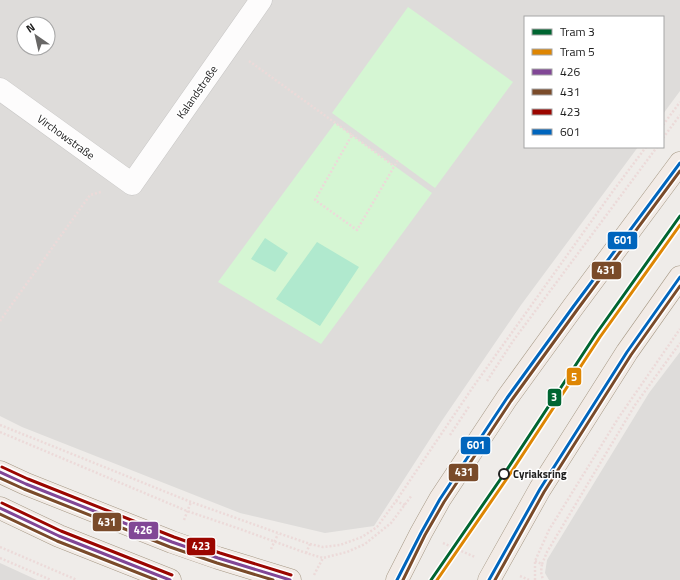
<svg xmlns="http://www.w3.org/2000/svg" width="680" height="580" font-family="'Titillium Web',sans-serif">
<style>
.residential{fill:#dedcda;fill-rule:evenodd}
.park{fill:#d5f6d3}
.pitch{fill:#b0e9ce}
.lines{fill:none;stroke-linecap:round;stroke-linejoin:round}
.minor-casing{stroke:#c7c6c5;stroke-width:23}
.major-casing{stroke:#a59885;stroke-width:23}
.path{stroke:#ecdad9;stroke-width:2.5;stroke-dasharray:2 2;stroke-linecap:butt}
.minor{stroke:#fdfcfc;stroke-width:22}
.major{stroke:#f2ebe6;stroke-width:22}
.bus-1-casing{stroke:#fff;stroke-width:6}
.bus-2-casing{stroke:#fff;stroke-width:6}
.bus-3-casing{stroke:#fff;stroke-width:6}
.bus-4-casing{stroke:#fff;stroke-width:6}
.bus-1{stroke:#814796;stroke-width:3}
.bus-2{stroke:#7a4b2a;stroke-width:3}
.bus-3{stroke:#9b0600;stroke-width:3}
.bus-4{stroke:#0065bd;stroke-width:3}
.tram-1-casing{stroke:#fff;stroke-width:6}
.tram-2-casing{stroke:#fff;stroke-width:6}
.tram-1{stroke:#006531;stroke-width:3}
.tram-2{stroke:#de8603;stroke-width:3}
.stop-dot{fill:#fff;stroke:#202020;stroke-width:2}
.labels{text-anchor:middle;stroke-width:3;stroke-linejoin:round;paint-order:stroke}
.street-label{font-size:11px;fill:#202020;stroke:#fff}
.stop-label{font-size:11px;font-weight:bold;fill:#202020;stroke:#fff;text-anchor:start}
.line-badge{stroke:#fff;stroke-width:1.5}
.badge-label{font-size:11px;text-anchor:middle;font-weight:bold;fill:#fff}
</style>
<rect width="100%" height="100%" fill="#efece9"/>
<g class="residential">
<path d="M0,0H680V91L663,114V17H525V147H638L521,305L441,422L374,526L325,533L240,513L22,427L0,416ZM24,24H48V48H24Z"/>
<polygon points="680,352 680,580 549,580 545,573 547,560 649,393"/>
<polygon points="0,563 37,580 0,580"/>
</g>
<g class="park">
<polygon points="408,7 513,82 435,188 332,113"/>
<polygon points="335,123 432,193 321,344 218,282"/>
</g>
<g class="pitch">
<polygon points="265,238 288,253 275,272 251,259"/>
<polygon points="317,242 359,267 320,326 276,299"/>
</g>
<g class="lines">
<g class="minor-casing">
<polyline id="minor" points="0,89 132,184 261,0"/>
</g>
<g class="major-casing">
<g id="major">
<polyline points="0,472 26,484 172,542 218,558 290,580"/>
<polyline points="0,508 59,536 170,580"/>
<polyline points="397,580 421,533 440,499 507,398 573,307 680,163"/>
<polyline points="489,580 540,489 627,352 680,277"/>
</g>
</g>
<g class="path">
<polyline points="249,61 352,135 315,200 357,230 398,160"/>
<polyline points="663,125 680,102"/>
<polyline points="352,135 394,166"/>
<polyline points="663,138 680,115"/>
<polyline points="0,321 90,195 101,192"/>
<polyline points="487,381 513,341 657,147"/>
<polyline points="0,425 191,502 278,533 310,544 323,547 340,545 362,537 377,527 396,501 405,505"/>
<polyline points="0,432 187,511 240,529 306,553 323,558 347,552 365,544 391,523 412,495"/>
<polyline points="450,435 470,405"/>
<polyline points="396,501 473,387 613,191 646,147"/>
<polyline points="184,520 191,502"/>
<polyline points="443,543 475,557"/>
<polyline points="0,547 77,580"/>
<polyline points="271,549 278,534"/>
<polyline points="306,553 310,544"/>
<polyline points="0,558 51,580"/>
<polyline points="535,561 542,564 541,572 543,580"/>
<polyline points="542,564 547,552 635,405 680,343"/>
<polyline points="314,575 323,558"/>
<polyline points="520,576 529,580"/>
<polyline points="535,580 535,561 549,530 619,417 680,329"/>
</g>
<use href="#minor" class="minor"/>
<use href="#major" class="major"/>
<g class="bus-1-casing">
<g id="bus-1">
<polyline points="0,472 26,484 172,542 218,558 290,580"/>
<polyline points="0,508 59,536 170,580"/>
</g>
</g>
<g class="bus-2-casing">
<g id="bus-2">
<polyline points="0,478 24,489 170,547 217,563 273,580"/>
<polyline points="0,514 57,541 156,580"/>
<polyline points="403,580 425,535 444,502 511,401 577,310 680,171"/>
<polyline points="495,580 544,492 631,355 680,286"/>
</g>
</g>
<g class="bus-3-casing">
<g id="bus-3">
<polyline points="2,467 28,479 174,537 220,553 291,575"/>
<polyline points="2,503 61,531 172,575"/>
</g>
</g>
<g class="bus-4-casing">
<g id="bus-4">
<polyline points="397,580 421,533 440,499 507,398 573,307 680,163"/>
<polyline points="489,580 540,489 627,352 680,277"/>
</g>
</g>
<use href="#bus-1" class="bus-1"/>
<use href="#bus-2" class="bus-2"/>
<use href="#bus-3" class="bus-3"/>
<use href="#bus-4" class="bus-4"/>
<g class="tram-1-casing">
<polyline id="tram-1" points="431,580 504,474 596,334 680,216"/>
</g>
<g class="tram-2-casing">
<polyline id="tram-2" points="437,580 508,477 600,337 680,225"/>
</g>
<use href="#tram-1" class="tram-1"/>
<use href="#tram-2" class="tram-2"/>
</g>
<circle class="stop-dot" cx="504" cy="474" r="5"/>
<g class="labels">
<g class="street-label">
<text transform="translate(197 92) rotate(-55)" y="4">Kalandstraße</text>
<text transform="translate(66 137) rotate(36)" y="4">Virchowstraße</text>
</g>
<g class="stop-label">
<text x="513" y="478">Cyriaksring</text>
</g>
</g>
<g class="line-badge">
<rect x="607" y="231" width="31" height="19" rx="4" fill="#0065bd"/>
<rect x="591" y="261" width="31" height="19" rx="4" fill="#7a4b2a"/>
<rect x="566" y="367" width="16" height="19" rx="4" fill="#de8603"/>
<rect x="547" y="388" width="15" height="19" rx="4" fill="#006531"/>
<rect x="460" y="436" width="31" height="19" rx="4" fill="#0065bd"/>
<rect x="448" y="463" width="31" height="19" rx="4" fill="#7a4b2a"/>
<rect x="92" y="512" width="30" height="20" rx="4" fill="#7a4b2a"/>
<rect x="128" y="521" width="31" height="19" rx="4" fill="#814796"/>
<rect x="186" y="537" width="30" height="19" rx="4" fill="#9b0600"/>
</g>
<g class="badge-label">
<text x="623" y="244">601</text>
<text x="606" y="274">431</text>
<text x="574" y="381">5</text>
<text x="554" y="401">3</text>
<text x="476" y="449">601</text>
<text x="464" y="476">431</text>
<text x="107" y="526">431</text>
<text x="143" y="534">426</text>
<text x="201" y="550">423</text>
</g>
<rect x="524" y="16" width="140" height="132" fill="#ffffff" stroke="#a6a6a6"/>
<rect x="532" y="29" width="20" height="6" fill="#006531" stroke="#a6a6a6"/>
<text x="560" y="36" font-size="12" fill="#202020">Tram 3</text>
<rect x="532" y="49" width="20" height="6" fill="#de8603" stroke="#a6a6a6"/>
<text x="560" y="56" font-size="12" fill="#202020">Tram 5</text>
<rect x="532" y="69" width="20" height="6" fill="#814796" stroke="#a6a6a6"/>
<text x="560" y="76" font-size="12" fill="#202020">426</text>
<rect x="532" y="89" width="20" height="6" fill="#7a4b2a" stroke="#a6a6a6"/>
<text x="560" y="96" font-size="12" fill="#202020">431</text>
<rect x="532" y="109" width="20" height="6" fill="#9b0600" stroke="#a6a6a6"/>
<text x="560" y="116" font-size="12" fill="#202020">423</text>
<rect x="532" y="129" width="20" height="6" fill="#0065bd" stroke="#a6a6a6"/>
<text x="560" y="136" font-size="12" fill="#202020">601</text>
<g transform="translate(36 36) rotate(326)"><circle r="19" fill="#ffffff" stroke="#a6a6a6"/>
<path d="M0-3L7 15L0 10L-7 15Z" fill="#686766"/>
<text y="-6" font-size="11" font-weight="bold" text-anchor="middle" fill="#202020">N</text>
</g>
</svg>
